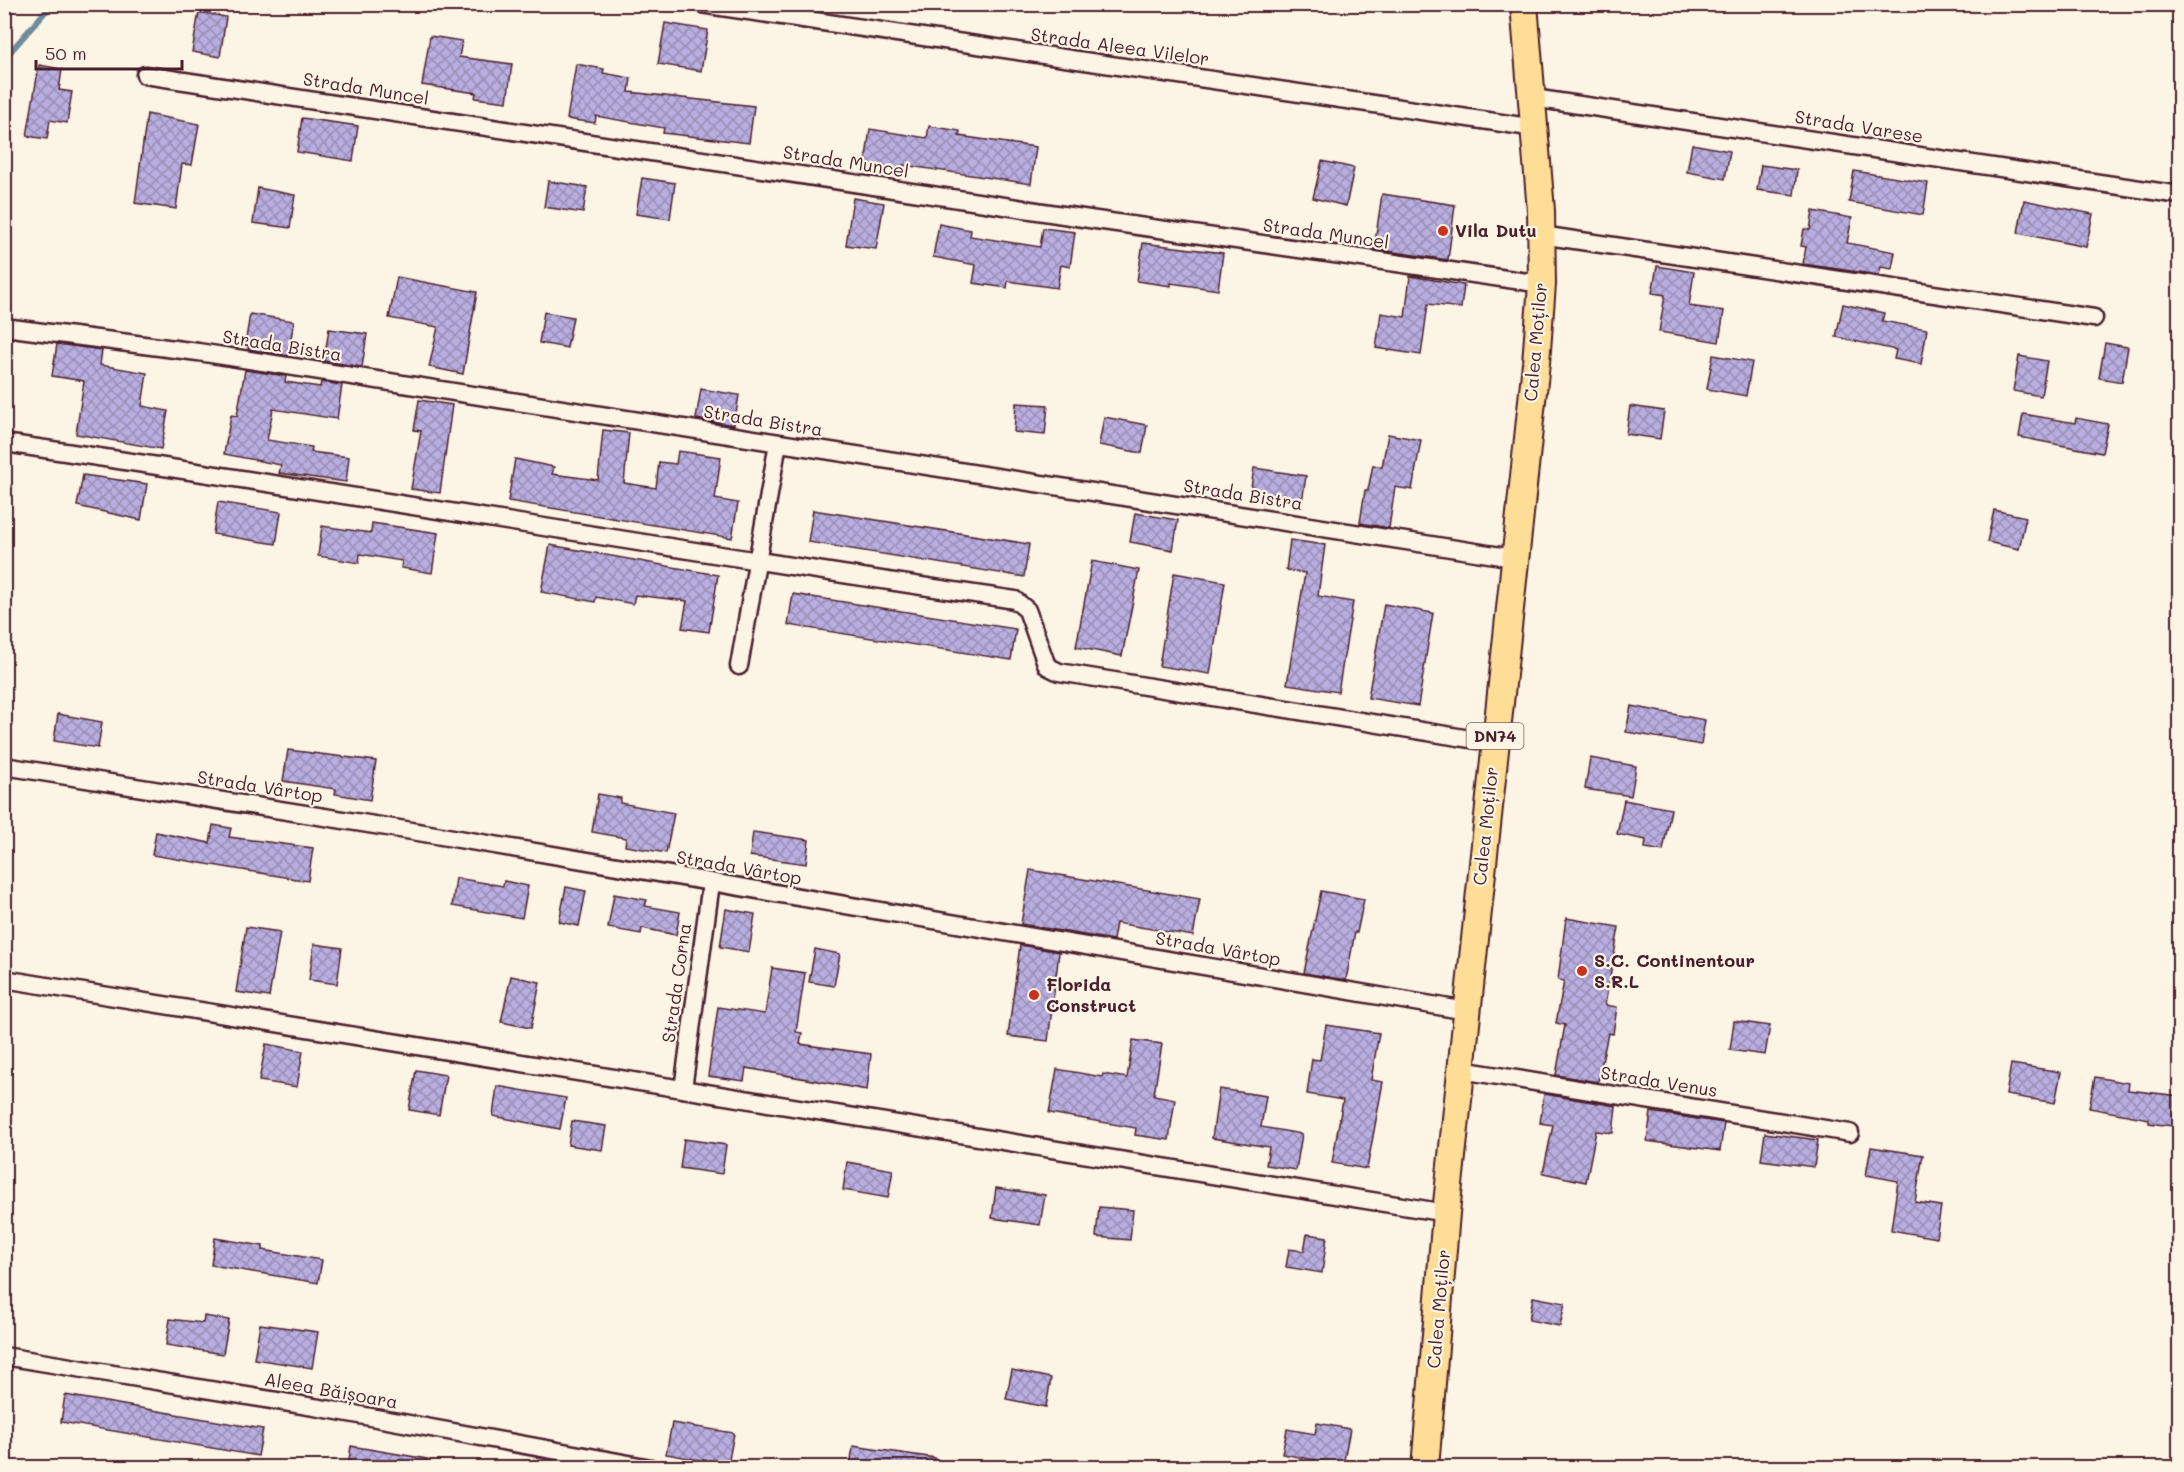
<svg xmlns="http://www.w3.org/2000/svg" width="2184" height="1472" font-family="Mali,sans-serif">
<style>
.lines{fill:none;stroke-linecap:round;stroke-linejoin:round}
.stream{stroke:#6f8c9c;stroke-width:6}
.building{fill:url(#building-cross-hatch);stroke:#4a1f2b;stroke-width:1.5}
.minor-casing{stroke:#4a1f2b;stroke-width:21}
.primary-casing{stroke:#4a1f2b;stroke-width:30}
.minor{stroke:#fcf5e5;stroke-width:16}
.primary{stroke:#fede96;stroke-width:26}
.poi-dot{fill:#c8321e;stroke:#fcf5e5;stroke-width:2}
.labels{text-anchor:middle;stroke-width:4.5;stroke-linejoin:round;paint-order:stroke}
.shield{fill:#fcf5e5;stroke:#7f5f63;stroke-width:1.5}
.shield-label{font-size:16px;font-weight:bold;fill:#4a1f2b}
.street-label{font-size:18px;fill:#4a1f2b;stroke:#fcf5e5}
.poi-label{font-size:18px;font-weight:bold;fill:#4a1f2b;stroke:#fcf5e5;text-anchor:start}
</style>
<defs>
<pattern id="building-cross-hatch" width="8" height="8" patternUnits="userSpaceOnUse" patternTransform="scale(1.5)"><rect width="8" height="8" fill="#b8aedf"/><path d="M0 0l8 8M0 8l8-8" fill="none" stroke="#988db5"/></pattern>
</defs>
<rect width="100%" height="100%" fill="#fcf5e5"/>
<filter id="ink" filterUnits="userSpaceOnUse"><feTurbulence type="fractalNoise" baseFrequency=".0167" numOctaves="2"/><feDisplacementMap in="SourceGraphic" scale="12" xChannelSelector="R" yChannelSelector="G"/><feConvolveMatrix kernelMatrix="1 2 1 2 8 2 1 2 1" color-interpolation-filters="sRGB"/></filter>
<g filter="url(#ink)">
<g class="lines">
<polyline class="stream" points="4,59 52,4"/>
</g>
<g class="building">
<polygon points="199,12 226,17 220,57 192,52"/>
<polygon points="665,23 708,30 701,71 658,64"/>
<polygon points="430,36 462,41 459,57 512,64 507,102 475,98 476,93 422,85"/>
<polygon points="576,64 604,69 603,73 631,78 629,92 754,106 749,143 663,133 664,128 596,116 595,123 567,119"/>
<polygon points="39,65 62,69 59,90 72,92 67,123 50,120 47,139 27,136"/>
<polygon points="147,114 199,124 192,165 182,164 176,209 135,203"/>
<polygon points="302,118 358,126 353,161 297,152"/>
<polygon points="929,126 960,131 959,136 1036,147 1031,184 903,165 903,170 865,164 870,129 927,138"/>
<polygon points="1692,144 1730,151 1725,179 1687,172"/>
<polygon points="1322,161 1354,168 1346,206 1313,198"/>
<polygon points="1761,165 1797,170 1794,195 1757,190"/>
<polygon points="1854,171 1928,183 1923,215 1849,202"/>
<polygon points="642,178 675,183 670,219 636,214"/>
<polygon points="548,181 587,187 583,213 544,207"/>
<polygon points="258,188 295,195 290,228 253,223"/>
<polygon points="1382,194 1455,205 1448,260 1374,249"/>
<polygon points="853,198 884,203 876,249 846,245"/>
<polygon points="2024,200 2093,214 2086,247 2018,233"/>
<polygon points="1813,211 1852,218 1847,243 1895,252 1892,269 1881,267 1879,275 1803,264 1806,247 1801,246 1804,229 1810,230"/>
<polygon points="939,224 971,230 970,236 1040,247 1043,228 1075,232 1070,267 1061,265 1057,288 1008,281 1007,288 973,283 976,265 933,257"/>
<polygon points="1143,243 1223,253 1218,290 1171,283 1171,286 1137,281"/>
<polygon points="1657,266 1694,272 1689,306 1724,311 1719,342 1659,332 1665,295 1652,293"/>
<polygon points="1410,276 1464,285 1461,308 1428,304 1421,355 1376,348 1381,313 1405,317"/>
<polygon points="397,277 477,292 463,374 429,367 438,327 389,318"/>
<polygon points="1843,304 1884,313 1882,321 1927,329 1921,364 1894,359 1896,350 1836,337"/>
<polygon points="544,312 573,317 567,348 539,343"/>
<polygon points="250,314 294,321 288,356 248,349 249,346 245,345"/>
<polygon points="329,329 367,334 362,367 324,361"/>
<polygon points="2105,343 2128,347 2122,382 2099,378"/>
<polygon points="57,344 102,350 100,365 147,373 142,406 168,411 161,449 76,434 84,381 52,376"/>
<polygon points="1713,355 1752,362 1746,396 1707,389"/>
<polygon points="2019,356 2047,361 2041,396 2013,391"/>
<polygon points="245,370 286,376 285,382 320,387 321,382 342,385 337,419 273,409 267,440 312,447 311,452 349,457 346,482 279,473 281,465 224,454 231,415 237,416"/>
<polygon points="701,389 739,395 734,425 696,419"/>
<polygon points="419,400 452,405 440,493 411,489 421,431 414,430"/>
<polygon points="1016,403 1048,405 1045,435 1014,432"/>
<polygon points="1630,406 1664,411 1660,439 1626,434"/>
<polygon points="2023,414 2075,423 2076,418 2108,424 2102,453 2019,437"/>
<polygon points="1104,417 1147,425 1142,453 1099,445"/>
<polygon points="603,430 629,433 624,483 656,488 659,462 676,464 678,451 721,457 715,499 738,503 732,538 508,501 515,459 554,467 552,474 598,480"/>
<polygon points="1388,434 1421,440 1412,490 1395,487 1389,528 1360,523 1365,490 1368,490 1373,465 1382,467"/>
<polygon points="1254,468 1306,476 1302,502 1250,494"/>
<polygon points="83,475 147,484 141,520 77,506"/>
<polygon points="218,502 281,512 276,544 213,534"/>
<polygon points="813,510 1029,544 1024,577 808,542"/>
<polygon points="1994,510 2026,517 2019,549 1987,542"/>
<polygon points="1135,513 1178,520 1173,550 1130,542"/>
<polygon points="372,523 438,533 432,573 401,568 402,561 360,554 359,563 318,556 322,526 371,533"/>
<polygon points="1290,540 1325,545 1318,596 1353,602 1338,692 1287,684 1305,573 1286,570"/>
<polygon points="550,545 718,575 709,632 682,628 687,601 635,595 633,604 596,597 595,602 541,592"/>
<polygon points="1092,561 1139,570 1122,656 1076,647"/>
<polygon points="1174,573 1225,582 1210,674 1159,666"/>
<polygon points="793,594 1016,629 1011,660 788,625"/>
<polygon points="1384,604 1433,613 1418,706 1368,698"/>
<polygon points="1631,706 1705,720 1701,745 1626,732"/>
<polygon points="58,714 102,722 98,748 54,741"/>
<polygon points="288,750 376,761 370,800 335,794 336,789 283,781"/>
<polygon points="1590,758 1636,766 1631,796 1585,789"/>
<polygon points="598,794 621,798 620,803 674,813 666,853 625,846 626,838 592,832"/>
<polygon points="1624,800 1671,809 1663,851 1645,848 1646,840 1617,834"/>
<polygon points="213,825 231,828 229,837 313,848 308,881 152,855 156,832 210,843"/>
<polygon points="753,832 809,840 806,864 750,856"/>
<polygon points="1030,870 1200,899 1193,936 1116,923 1113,940 1021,924"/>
<polygon points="456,878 503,886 504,881 528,886 522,918 452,906"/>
<polygon points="566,887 586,891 579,926 559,922"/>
<polygon points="1321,891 1364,899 1357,933 1355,932 1346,980 1304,973"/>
<polygon points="614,894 647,900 645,906 680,912 676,935 642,928 641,934 608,928"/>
<polygon points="726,909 755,914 749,952 720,947"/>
<polygon points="1566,918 1619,927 1605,1005 1617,1007 1613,1034 1608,1033 1598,1082 1556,1075 1565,1025 1556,1023 1564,981 1558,980"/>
<polygon points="246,927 280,932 269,997 236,992"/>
<polygon points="314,944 342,948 337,984 309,980"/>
<polygon points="1020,945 1059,952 1048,1041 1008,1036"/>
<polygon points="815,949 840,954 834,986 809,982"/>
<polygon points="772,968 805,973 796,1032 802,1033 800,1044 871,1054 867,1090 746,1068 744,1081 708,1076 718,1007 765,1014"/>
<polygon points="511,976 540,982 531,1028 501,1022"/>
<polygon points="1734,1021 1770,1026 1765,1055 1730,1050"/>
<polygon points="1326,1025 1379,1033 1371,1080 1383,1082 1367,1169 1332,1163 1343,1100 1307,1094 1312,1059 1320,1060"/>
<polygon points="1133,1040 1162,1044 1154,1095 1175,1099 1169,1140 1135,1135 1136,1128 1049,1113 1057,1069 1102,1077 1103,1074 1127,1078"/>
<polygon points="266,1044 303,1051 297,1087 259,1081"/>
<polygon points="2011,1064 2061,1072 2055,1103 2006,1095"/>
<polygon points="416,1070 446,1075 439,1115 409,1110"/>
<polygon points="2095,1077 2129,1083 2128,1090 2180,1096 2180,1127 2149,1123 2149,1119 2089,1108"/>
<polygon points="497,1086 566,1098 560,1129 493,1116"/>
<polygon points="1219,1089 1266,1096 1261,1127 1302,1134 1296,1170 1266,1165 1269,1147 1212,1138"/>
<polygon points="1544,1094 1616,1106 1613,1133 1596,1131 1586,1182 1543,1173 1553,1125 1540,1123"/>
<polygon points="1651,1112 1724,1123 1720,1151 1647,1141"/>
<polygon points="572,1121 606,1126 602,1150 568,1145"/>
<polygon points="1765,1133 1818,1140 1814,1167 1761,1160"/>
<polygon points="684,1139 726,1145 722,1174 680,1168"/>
<polygon points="1871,1147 1923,1155 1915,1202 1941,1206 1936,1238 1891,1230 1898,1181 1866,1175"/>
<polygon points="847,1162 893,1170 888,1198 843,1190"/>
<polygon points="996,1188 1045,1195 1040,1225 992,1218"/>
<polygon points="1099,1207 1133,1210 1130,1240 1096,1237"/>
<polygon points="1307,1234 1327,1237 1322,1273 1286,1267 1289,1249 1304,1251"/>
<polygon points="215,1238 263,1246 263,1250 322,1260 318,1283 211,1265"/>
<polygon points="1533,1297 1565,1303 1560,1326 1529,1320"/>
<polygon points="204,1316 229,1320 223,1354 166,1345 170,1319 203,1323"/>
<polygon points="260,1324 318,1332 312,1368 254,1359"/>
<polygon points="1012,1370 1051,1378 1046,1407 1006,1399"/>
<polygon points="65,1395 263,1429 258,1456 61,1422"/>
<polygon points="672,1423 734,1433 728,1465 666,1454"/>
<polygon points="1317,1423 1350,1429 1343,1465 1282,1454 1287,1429 1315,1434"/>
<polygon points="351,1446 427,1459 427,1467 348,1467"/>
<polygon points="853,1446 935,1458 934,1467 850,1467"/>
</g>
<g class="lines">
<g class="minor-casing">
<g id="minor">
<polyline points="701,4 1535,128"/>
<polyline points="145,75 1096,220 1542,284"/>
<polyline points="1533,98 2180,195"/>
<polyline points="1541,235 2094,318"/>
<polyline points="4,327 198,352 1514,558"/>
<path d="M4,443C342,492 677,551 1015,600L1027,610L1047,666L1059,672L1495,743"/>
<polyline points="739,666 778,443"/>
<polyline points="4,766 412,831 1467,1011"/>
<polyline points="4,979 1446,1213"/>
<polyline points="1461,1070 1850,1133"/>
<polyline points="683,1089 711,883"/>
<polyline points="4,1356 332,1410 651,1468"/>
</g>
</g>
<g class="primary-casing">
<polyline id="primary" points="1425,1468 1446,1213 1536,363 1542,284 1541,211 1524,4"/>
</g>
<use href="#minor" class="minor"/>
<use href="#primary" class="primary"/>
</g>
</g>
<g class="poi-dot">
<circle cx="1443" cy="231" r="6"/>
<circle cx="1582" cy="971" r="6"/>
<circle cx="1034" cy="995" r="6"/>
</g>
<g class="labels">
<rect class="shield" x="1466.5" y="723" width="57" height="26" rx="4.5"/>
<g class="shield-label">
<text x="1495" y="742">DN74</text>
</g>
<g class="street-label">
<text transform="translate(1120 47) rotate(8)" y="6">Strada Aleea Vilelor</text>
<text transform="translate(366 89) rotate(9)" y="6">Strada Muncel</text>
<text transform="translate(1859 127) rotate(9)" y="6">Strada Varese</text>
<text transform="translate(846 162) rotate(9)" y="6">Strada Muncel</text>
<text transform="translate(1326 234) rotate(8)" y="6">Strada Muncel</text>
<text transform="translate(1536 342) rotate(-85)" y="6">Calea Moților</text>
<text transform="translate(282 346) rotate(9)" y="6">Strada Bistra</text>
<text transform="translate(763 421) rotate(9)" y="6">Strada Bistra</text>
<text transform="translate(1243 495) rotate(9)" y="6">Strada Bistra</text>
<text transform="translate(260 787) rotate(9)" y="6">Strada Vârtop</text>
<text transform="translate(1486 826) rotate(-84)" y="6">Calea Moților</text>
<text transform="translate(739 868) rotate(10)" y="6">Strada Vârtop</text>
<text transform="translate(1218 949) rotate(10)" y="6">Strada Vârtop</text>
<text transform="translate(677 983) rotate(-82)" y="6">Strada Corna</text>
<text transform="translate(1659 1082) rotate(9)" y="6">Strada Venus</text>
<text transform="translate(1439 1309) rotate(-85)" y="6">Calea Moților</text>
<text transform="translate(331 1391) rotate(10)" y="6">Aleea Băișoara</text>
</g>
<g class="poi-label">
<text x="1455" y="237">Vila Dutu</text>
<text x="1594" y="967">S.C. Continentour<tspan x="1594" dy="21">S.R.L</tspan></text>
<text x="1046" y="991">Florida<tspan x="1046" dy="21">Construct</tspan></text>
</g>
</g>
<rect width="2184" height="1472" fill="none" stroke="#fcf5e5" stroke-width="24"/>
<rect x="12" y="12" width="2160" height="1448" fill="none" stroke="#4a1f2b" stroke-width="2" filter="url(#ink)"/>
<path d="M36 60v9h146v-9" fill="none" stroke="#4a1f2b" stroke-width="3"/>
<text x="45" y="60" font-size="18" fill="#4a1f2b" stroke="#fcf5e5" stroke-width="4.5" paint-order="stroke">50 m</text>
</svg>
